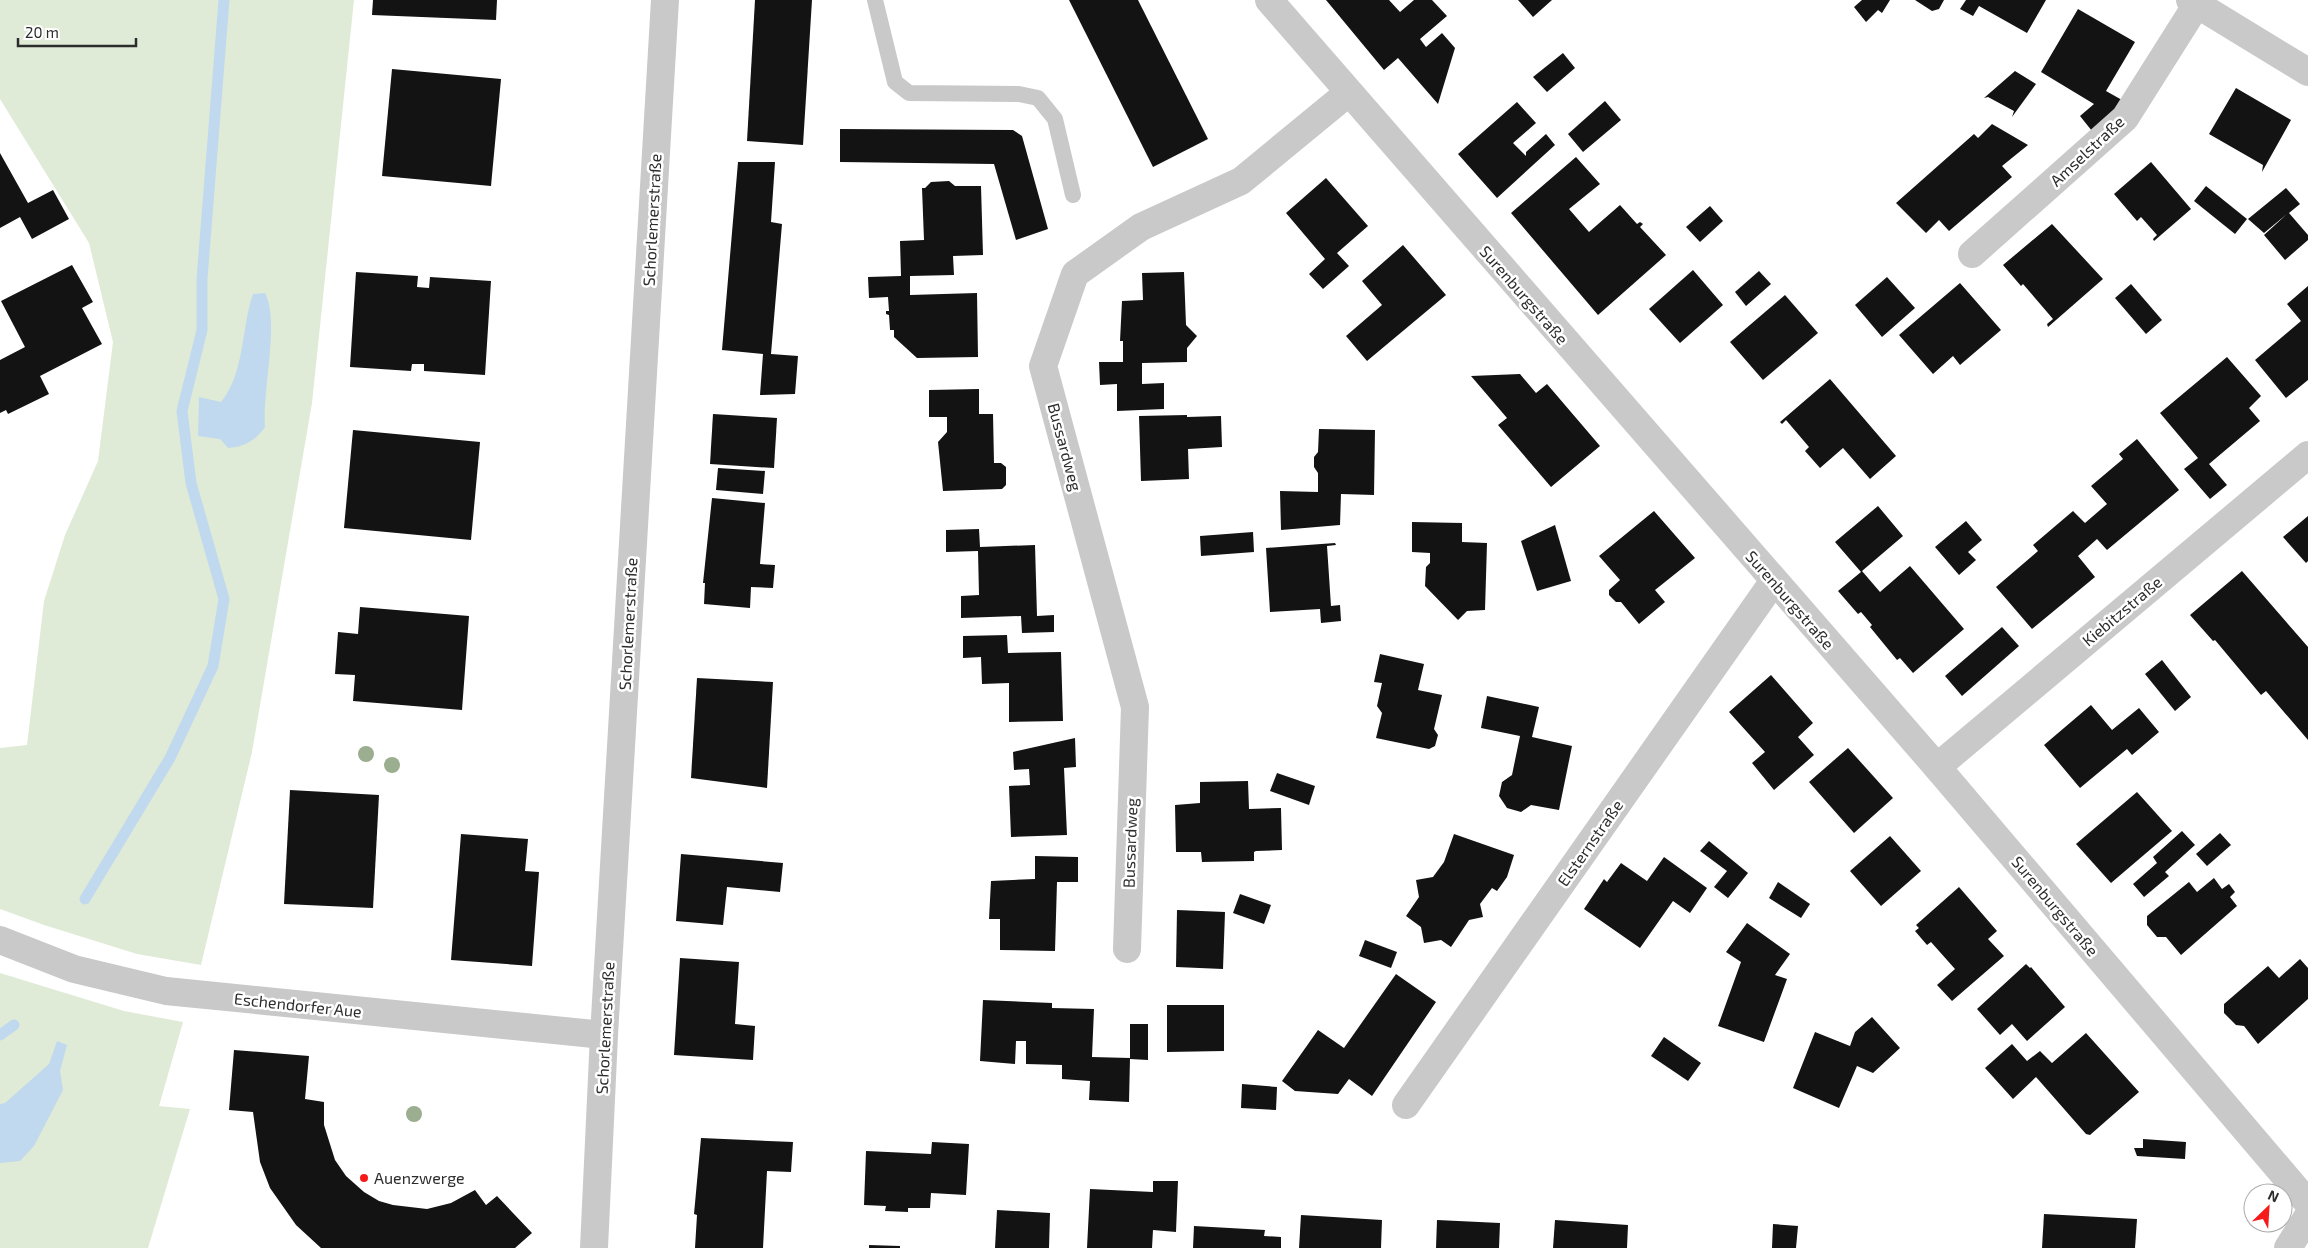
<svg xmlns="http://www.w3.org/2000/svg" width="2308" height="1248" font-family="'Exo 2',sans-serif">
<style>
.green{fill:#e0ebd7}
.water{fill:#c0d9ee}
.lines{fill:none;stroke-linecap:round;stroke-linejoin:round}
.stream{stroke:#c0d9ee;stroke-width:11}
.building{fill:#131313}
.service{stroke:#c9c9c9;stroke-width:16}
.minor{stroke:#c9c9c9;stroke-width:28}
.tertiary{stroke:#c9c9c9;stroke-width:28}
.tree{fill:#9bae90}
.poi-dot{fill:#f71a1a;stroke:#fff;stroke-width:2}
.labels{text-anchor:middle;stroke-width:5;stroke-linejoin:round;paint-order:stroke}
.street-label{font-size:16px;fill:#2c2c2c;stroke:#fff}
.poi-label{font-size:16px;fill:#2c2c2c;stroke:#fff;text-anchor:start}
</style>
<rect width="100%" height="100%" fill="#fff"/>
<g class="green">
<polygon points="0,0 354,0 312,403 252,752 201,965 137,954 44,925 0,909 0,748 27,745 44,601 65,535 98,461 113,342 89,243 0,99"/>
<polygon points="0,973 124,1011 183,1022 159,1106 190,1109 148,1248 0,1248"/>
</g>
<g class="water">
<path d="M265,293C280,321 262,392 265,427C256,440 245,447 228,448L220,439L198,436L199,397L221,402C245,373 241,328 253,294Z"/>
<polygon points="57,1041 67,1045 60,1071 63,1090 34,1146 20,1161 0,1163 0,1104 5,1103 49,1064"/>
</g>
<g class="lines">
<g class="stream">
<polyline points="85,899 170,758 213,666 224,599 191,483 182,411 202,330 202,279 224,0"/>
<polyline points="0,1035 14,1025"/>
</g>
</g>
<g class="building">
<polygon points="373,0 497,0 496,20 372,15"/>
<polygon points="755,0 812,0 803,145 747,141"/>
<polygon points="1069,0 1138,0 1208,139 1153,167"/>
<polygon points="1326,0 1389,0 1400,12 1414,0 1432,0 1447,16 1420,39 1426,47 1442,33 1455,48 1438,104 1398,58 1384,70"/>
<polygon points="1518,0 1552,0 1533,17"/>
<polygon points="1862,0 1890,0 1882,13 1878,10 1866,22 1854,7"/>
<polygon points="1915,0 1944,0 1939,9 1932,11"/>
<polygon points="1966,0 2046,0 2027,33 1979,6 1973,16 1960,9"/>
<polygon points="2078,9 2135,42 2106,91 2122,100 2116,111 2092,131 2080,116 2094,104 2041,72"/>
<polygon points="1563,53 1575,68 1547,92 1533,77"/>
<polygon points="392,69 501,79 491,186 382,176"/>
<polygon points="2015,71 2036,84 2012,117 2014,111 1988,97 1984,98"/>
<polygon points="2236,88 2291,120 2262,172 2263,165 2209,134"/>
<polygon points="1605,101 1621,120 1583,152 1568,134"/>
<polygon points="1517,102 1536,123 1513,143 1526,156 1526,152 1546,134 1555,145 1497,198 1458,154"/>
<polygon points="1992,124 2028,145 2002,166 2012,177 1949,231 1939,220 1926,233 1896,203 1974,134 1978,138"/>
<polygon points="840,129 1013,130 1022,136 1048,229 1016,240 994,164 840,162"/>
<polygon points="0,153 28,203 53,190 69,219 32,239 20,217 0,228"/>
<polygon points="1576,157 1600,184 1569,209 1589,232 1620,205 1637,224 1640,222 1643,224 1640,227 1666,255 1598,315 1511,213"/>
<polygon points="738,162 775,162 771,222 782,224 771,354 798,356 795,394 760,395 763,354 722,350"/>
<polygon points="2151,162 2191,209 2154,241 2153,239 2157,235 2141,217 2137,221 2114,194"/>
<polygon points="1326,178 1368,226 1337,253 1349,266 1323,289 1309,274 1325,259 1286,213"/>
<polygon points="949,181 955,186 981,186 983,255 953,256 954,275 910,276 910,295 977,293 978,357 917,358 894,337 894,330 890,330 889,315 886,314 886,311 889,311 888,297 869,298 868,277 901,276 900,241 924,240 922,188 925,188 931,182"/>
<polygon points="2206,186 2247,219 2235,234 2194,201"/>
<polygon points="2286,188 2300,204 2289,213 2308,235 2308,240 2285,260 2264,235 2287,214 2264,233 2248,219"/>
<polygon points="1710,206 1723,221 1700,242 1686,227"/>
<polygon points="2052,224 2103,279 2048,327 2047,324 2053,319 2023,284 2021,286 2003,265"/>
<polygon points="1403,245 1446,295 1367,361 1346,336 1382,305 1362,281"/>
<polygon points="72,265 93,302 82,308 102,344 40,376 49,394 8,414 6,410 0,413 0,360 25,347 1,301"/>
<polygon points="1693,270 1723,305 1680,343 1649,309"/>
<polygon points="1759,271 1771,284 1746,306 1735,292"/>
<polygon points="356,272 418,276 417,287 429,288 430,277 491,281 485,375 424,371 424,364 412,364 411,371 350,367"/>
<polygon points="1184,272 1186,325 1197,336 1187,348 1187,362 1142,363 1142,384 1164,383 1164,409 1117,411 1117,384 1100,385 1099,362 1123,362 1123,341 1120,341 1122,301 1143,300 1142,273"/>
<polygon points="1887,277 1915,308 1882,337 1855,305"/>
<polygon points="1960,283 2001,330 1960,365 1953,356 1933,374 1899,335"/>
<polygon points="2131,284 2162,320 2146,334 2115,298"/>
<polygon points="2308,286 2308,380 2286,398 2255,360 2301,321 2287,304"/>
<polygon points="1785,295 1818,333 1763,380 1730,342"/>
<polygon points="2227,357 2261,396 2249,408 2260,421 2209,464 2227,485 2210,499 2184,469 2198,458 2160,413"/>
<polygon points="1520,374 1536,393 1547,384 1600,446 1551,487 1498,425 1507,418 1471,376"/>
<polygon points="1830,379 1896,456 1870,479 1843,448 1820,468 1805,451 1809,447 1786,420 1782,424 1780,422"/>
<polygon points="979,389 979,414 993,414 994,463 1001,463 1006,467 1006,485 1002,489 943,491 938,442 947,432 947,417 929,417 929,390"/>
<polygon points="713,414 777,418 774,468 710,464"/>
<polygon points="1187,415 1187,417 1221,416 1222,447 1188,449 1189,479 1141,481 1139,416"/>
<polygon points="1319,429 1375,430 1374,495 1341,494 1340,525 1281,530 1280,491 1318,492 1318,473 1314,467 1314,457 1318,452"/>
<polygon points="353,430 480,442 471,540 344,528"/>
<polygon points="2137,439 2179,490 2107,550 2097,539 2078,556 2095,577 2032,629 1996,587 2038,551 2033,545 2073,511 2085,523 2107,504 2091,486 2123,459 2119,454"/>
<polygon points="718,468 765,471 763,494 716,490"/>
<polygon points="712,498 765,503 760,564 775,565 773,588 751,587 750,608 704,604 705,583 703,583"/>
<polygon points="1878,506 1903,536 1862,571 1880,592 1910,566 1964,629 1913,673 1900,658 1897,660 1870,627 1872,625 1861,612 1858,614 1838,591 1861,572 1835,542"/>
<polygon points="1654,511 1695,558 1655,590 1665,602 1639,624 1621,602 1616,602 1609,595 1609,590 1620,580 1599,556"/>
<polygon points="2308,516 2308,561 2306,563 2283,537"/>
<polygon points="1966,521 1982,540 1968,552 1976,560 1959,575 1935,547"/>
<polygon points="1412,522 1462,523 1462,542 1487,543 1485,610 1467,611 1458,620 1425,586 1426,567 1430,563 1430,553 1412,552"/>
<polygon points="1555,525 1571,581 1537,591 1521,541"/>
<polygon points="979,529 980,547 1035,545 1037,616 1054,615 1054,632 1022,633 1021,616 961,618 961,596 979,595 978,551 946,552 946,530"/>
<polygon points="1253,532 1254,552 1201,556 1200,536"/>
<polygon points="1335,543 1336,545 1327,546 1331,606 1340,605 1341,621 1321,623 1320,609 1270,612 1266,548"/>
<polygon points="2242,571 2308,647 2308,740 2266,691 2261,695 2215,640 2213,641 2190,615"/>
<polygon points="360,607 469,616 462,710 353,701 355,675 335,674 338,632 358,634"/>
<polygon points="2002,627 2019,646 1962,696 1945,676"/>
<polygon points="1007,635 1008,653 1061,652 1063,721 1009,722 1009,683 982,684 981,657 963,658 963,636"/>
<polygon points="1380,654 1424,664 1418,690 1442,695 1434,729 1438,735 1435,746 1429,749 1376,738 1382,713 1377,706 1382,683 1374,682"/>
<polygon points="2162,660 2191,697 2175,711 2145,674"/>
<polygon points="1771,675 1813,723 1798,737 1814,755 1774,790 1752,763 1765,752 1729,712"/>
<polygon points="697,678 773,682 767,788 691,778"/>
<polygon points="1487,696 1539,707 1532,737 1572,746 1559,810 1531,805 1521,812 1507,808 1499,796 1502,782 1512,775 1520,736 1481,728"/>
<polygon points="2091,705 2112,730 2139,708 2159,732 2132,755 2127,749 2080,788 2044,745"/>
<polygon points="1075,738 1076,767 1064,768 1067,835 1011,837 1009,786 1030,785 1029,769 1014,770 1013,752"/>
<polygon points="1848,748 1893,798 1854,833 1809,782"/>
<polygon points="1277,773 1315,786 1309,805 1270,791"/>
<polygon points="1248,781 1249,809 1281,808 1282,850 1256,851 1254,852 1254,861 1202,862 1201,852 1176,852 1175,805 1200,803 1200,782"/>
<polygon points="290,790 379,795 373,908 284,904"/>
<polygon points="2137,792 2172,831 2111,883 2076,844"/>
<polygon points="2182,831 2195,845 2165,872 2169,876 2144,897 2133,884 2157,863 2153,857"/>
<polygon points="2220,833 2231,845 2207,866 2196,854"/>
<polygon points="461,834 528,839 525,871 539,872 532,966 451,960"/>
<polygon points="1454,834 1514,855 1507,877 1497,891 1492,888 1480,904 1483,917 1469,920 1451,947 1441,940 1424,943 1421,927 1406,916 1419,897 1416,880 1433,877 1444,862"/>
<polygon points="1890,836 1921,871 1881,906 1850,871"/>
<polygon points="1709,841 1748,873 1728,898 1714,887 1727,871 1700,851"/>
<polygon points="681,854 783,863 780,892 727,887 723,925 676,921"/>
<polygon points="1035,856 1078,857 1078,882 1057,882 1055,951 1000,950 1000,919 989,919 991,881 1035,879"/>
<polygon points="1664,857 1707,888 1690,913 1673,901 1640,948 1584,909 1604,879 1607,882 1621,863 1647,881"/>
<polygon points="2214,878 2222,889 2229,884 2235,892 2230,897 2237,906 2181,955 2166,937 2157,937 2147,925 2147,916 2189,882 2197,892"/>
<polygon points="1778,882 1810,904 1801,918 1769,898"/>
<polygon points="1959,887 1997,931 1988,939 2004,956 1952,1001 1937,985 1955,969 1931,942 1927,945 1915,931 1919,928 1916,925"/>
<polygon points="1240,894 1271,905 1264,924 1233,913"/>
<polygon points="1177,910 1225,912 1223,969 1176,967"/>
<polygon points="1747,923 1790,954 1775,975 1787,979 1764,1042 1718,1026 1741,962 1726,952"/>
<polygon points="1365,940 1397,952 1391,968 1359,956"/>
<polygon points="680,958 739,962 735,1024 755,1026 753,1060 674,1055"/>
<polygon points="2300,959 2308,968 2308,999 2258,1044 2244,1026 2236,1025 2224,1013 2224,1004 2268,966 2279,978"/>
<polygon points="2026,964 2030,968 2031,967 2065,1007 2027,1041 2012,1024 2000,1035 1977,1009"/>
<polygon points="1396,974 1436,1002 1372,1096 1349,1079 1338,1094 1295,1091 1282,1081 1318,1030 1344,1048"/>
<polygon points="983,1000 1052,1003 1052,1008 1094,1009 1092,1057 1130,1058 1129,1102 1089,1100 1090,1081 1062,1079 1062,1065 1026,1064 1026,1041 1016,1041 1015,1064 980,1061"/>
<polygon points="1167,1005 1224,1005 1224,1051 1167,1052"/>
<polygon points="1872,1017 1900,1048 1873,1073 1857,1066 1839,1108 1793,1088 1815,1032 1850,1046 1855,1032"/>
<polygon points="1130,1024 1148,1024 1148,1060 1130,1059"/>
<polygon points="2086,1033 2139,1092 2090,1135 2086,1134 2036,1077 2013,1099 1985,1068 2012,1044 2027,1061 2040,1051 2052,1063"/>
<polygon points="1664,1037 1701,1063 1688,1081 1651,1056"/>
<polygon points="234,1050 309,1056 305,1099 324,1102 324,1125 335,1160 346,1176 364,1192 379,1201 393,1205 427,1209 451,1203 475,1190 486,1205 497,1196 532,1233 515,1248 321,1248 296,1225 270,1188 260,1162 253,1112 229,1110"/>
<polygon points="1242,1084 1277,1087 1276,1110 1241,1108"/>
<polygon points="701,1138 793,1142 791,1172 767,1171 763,1248 695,1248 697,1215 694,1214"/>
<polygon points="2143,1139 2186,1142 2185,1159 2137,1156 2134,1148 2143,1148"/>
<polygon points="932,1142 969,1144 966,1195 931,1193 930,1208 908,1208 908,1212 885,1211 886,1206 864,1205 866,1151 931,1154"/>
<polygon points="1153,1181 1178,1181 1176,1232 1153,1230 1152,1248 1087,1248 1090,1189 1153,1192"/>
<polygon points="997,1210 1050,1213 1049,1248 995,1248"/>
<polygon points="2044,1214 2137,1219 2135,1248 2042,1248"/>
<polygon points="1301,1215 1382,1220 1381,1248 1299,1248"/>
<polygon points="1437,1220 1500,1223 1499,1248 1436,1248"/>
<polygon points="1555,1220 1628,1225 1627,1248 1553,1248"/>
<polygon points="1773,1224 1798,1226 1796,1248 1772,1248"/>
<polygon points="1194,1226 1265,1230 1264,1236 1281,1237 1281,1248 1193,1248"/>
<polygon points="869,1245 900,1246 900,1248 869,1248"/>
</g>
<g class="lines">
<polyline class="service" points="875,0 895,82 909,93 1019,94 1038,98 1055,119 1073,195"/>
<g class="minor">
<polyline points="2190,0 2308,72"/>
<polyline points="1972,254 2125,118 2197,4"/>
<polyline points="1937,767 2308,455"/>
<polyline points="0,940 74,969 166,991 604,1035"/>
<polyline points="1127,949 1135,707 1043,366 1075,274 1141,227 1241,181 1348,93"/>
<polyline points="1406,1105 1773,582"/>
<polyline points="594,1248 604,1035 665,0"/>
<polyline points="2288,1248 2308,1216"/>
</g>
<polyline class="tertiary" points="1269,0 1937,767 2308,1203"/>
</g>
<g class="tree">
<circle cx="366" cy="754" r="8"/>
<circle cx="392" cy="765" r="8"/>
<circle cx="414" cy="1114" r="8"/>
</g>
<circle class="poi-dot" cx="364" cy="1178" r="5"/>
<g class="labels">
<g class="street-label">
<text transform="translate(2087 151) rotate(-43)" y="6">Amselstraße</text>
<text transform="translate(652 220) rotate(-87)" y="6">Schorlemerstraße</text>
<text transform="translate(1524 295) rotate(49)" y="6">Surenburgstraße</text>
<text transform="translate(1065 447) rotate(75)" y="6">Bussardweg</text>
<text transform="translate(1790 600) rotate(49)" y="6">Surenburgstraße</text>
<text transform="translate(2122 611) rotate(-40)" y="6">Kiebitzstraße</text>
<text transform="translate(628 624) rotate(-87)" y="6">Schorlemerstraße</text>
<text transform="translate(1130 843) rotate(-88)" y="6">Bussardweg</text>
<text transform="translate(1590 843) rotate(-55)" y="6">Elsternstraße</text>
<text transform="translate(2055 906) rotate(50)" y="6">Surenburgstraße</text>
<text transform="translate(298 1005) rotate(6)" y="6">Eschendorfer Aue</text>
<text transform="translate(605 1028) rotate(-87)" y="6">Schorlemerstraße</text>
</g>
<g class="poi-label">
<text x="374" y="1184">Auenzwerge</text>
</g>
</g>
<g transform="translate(2268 1208) rotate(25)"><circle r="24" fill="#ffffff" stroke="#ababab"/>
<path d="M0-4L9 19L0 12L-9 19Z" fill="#f71a1a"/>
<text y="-8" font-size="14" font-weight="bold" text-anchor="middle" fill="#2c2c2c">N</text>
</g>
<path d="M18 38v8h118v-8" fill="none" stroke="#2c2c2c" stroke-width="2.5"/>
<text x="25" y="38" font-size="15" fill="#2c2c2c" stroke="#ffffff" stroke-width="4" paint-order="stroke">20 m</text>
</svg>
